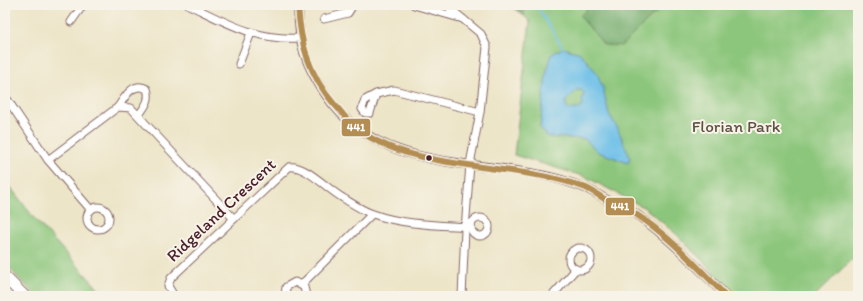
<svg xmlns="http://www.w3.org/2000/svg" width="863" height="301" font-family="Itim,sans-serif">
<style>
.green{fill:#8cc67b;stroke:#6b7253}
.forest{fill:#71ab6b;stroke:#5e654b}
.water{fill:#6dbfe8;stroke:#5c6f8a;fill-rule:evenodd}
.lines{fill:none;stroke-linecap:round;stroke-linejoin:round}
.stream{stroke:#6dbfe8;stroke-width:2}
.minor-casing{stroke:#836462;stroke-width:9}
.tertiary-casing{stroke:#836462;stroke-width:10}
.primary-casing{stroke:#836462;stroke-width:13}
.minor{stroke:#fff;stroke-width:7}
.tertiary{stroke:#fff;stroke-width:8}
.primary{stroke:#fff;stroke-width:11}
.bus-1-casing{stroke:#f7f3e8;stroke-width:9}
.bus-1{stroke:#b38d51;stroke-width:6}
.bus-dot{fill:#4a1f2b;stroke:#f7f3e8;stroke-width:1.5}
.labels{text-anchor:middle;stroke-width:4;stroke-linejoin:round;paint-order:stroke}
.park-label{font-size:17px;fill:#5e5143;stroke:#f7f3e8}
.street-label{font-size:17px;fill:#4a1f2b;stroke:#f7f3e8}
.line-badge{stroke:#f7f3e8;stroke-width:1.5}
.badge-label{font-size:11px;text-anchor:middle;font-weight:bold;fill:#fff}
</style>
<rect width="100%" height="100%" fill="#f7f3e8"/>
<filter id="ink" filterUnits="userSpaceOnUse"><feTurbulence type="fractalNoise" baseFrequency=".025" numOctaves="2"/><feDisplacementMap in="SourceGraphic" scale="8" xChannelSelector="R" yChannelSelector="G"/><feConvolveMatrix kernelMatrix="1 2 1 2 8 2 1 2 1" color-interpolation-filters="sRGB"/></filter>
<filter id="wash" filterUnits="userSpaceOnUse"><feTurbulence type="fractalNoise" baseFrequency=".012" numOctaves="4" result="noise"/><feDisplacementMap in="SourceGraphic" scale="16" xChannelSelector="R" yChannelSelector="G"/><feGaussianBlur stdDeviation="0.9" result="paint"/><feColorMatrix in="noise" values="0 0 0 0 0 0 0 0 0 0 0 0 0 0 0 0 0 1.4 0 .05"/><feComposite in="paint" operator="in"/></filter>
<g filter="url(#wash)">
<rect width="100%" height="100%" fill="#ede5c8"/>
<g class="green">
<polygon points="511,5 858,5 858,253 815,296 737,296 676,234 645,208 586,177 514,155 530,21"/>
<polygon points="5,180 34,218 105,296 36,296 5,264"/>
</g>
<g class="forest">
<polygon points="511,5 524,5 524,16"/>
<polygon points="664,5 621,46 604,45 580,16 586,10 593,6"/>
</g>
<path class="water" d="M563,48L580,53L597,73L603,88L609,114L617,127L630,158L628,163L598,152L585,139L548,137L540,128L546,74L552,54ZM577,90H581L584,93L582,100L583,104L579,109H570L566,106V101Z"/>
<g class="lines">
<polyline class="stream" points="536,5 563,48"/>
</g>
</g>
<g filter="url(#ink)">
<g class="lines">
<g class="minor-casing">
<g id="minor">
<path d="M189,5C227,23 257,41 300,38"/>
<polyline points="414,5 463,19"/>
<polyline points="446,5 481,34 487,47 480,112 470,164 465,230 462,296"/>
<polyline points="324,19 348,13 353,5"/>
<polyline points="71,22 83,5"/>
<polyline points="239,64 251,33"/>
<polyline points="376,94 370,113 365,113 362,109 365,100 376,94 394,90 480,112"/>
<polyline points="5,96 48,160 91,210"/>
<path d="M118,107C125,97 133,81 147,89C151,100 145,106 139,115"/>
<polyline points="48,160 118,107 131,108 234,219"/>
<circle cx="98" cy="218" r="11"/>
<circle cx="480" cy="227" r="9"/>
<circle cx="580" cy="259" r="11"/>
<polyline points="302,284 372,214"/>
<path d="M174,296L168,286L171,278L289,167C305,164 328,190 343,198C353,204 363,211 373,214C403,225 439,225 471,227"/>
<polyline points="285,296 286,287 295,282 304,287 306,296"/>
<polyline points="552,296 576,269"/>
</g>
</g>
<g class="tertiary-casing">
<path id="tertiary" d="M298,5C299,44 304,63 326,95C386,184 499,152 585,188C595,192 603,198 612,203C620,207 629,209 636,214C670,238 697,267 726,296"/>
</g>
<g class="primary-casing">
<polyline id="primary" points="5,277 24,296"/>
</g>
<use href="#minor" class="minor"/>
<use href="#tertiary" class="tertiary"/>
<use href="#primary" class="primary"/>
<g class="bus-1-casing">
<path id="bus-1" d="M298,5C300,43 309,75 334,104C340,110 345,117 350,123C408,175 515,160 586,188C595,192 603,199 612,203C620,207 628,209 634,213C669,235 697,267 726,296"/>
</g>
<use href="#bus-1" class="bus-1"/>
</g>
</g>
<circle class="bus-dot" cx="429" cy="158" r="3.5"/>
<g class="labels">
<g class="park-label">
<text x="736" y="132">Florian Park</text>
</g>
<g class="street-label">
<text transform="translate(221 210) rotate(-43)" y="6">Ridgeland Crescent</text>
</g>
</g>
<g class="line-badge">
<rect x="341" y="118" width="30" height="19" rx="4" fill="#b38d51"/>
<rect x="605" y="197" width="30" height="19" rx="4" fill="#b38d51"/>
</g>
<g class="badge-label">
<text x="356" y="131">441</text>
<text x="620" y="210">441</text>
</g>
<rect width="863" height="301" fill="none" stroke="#f7f3e8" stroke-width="20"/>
</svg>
